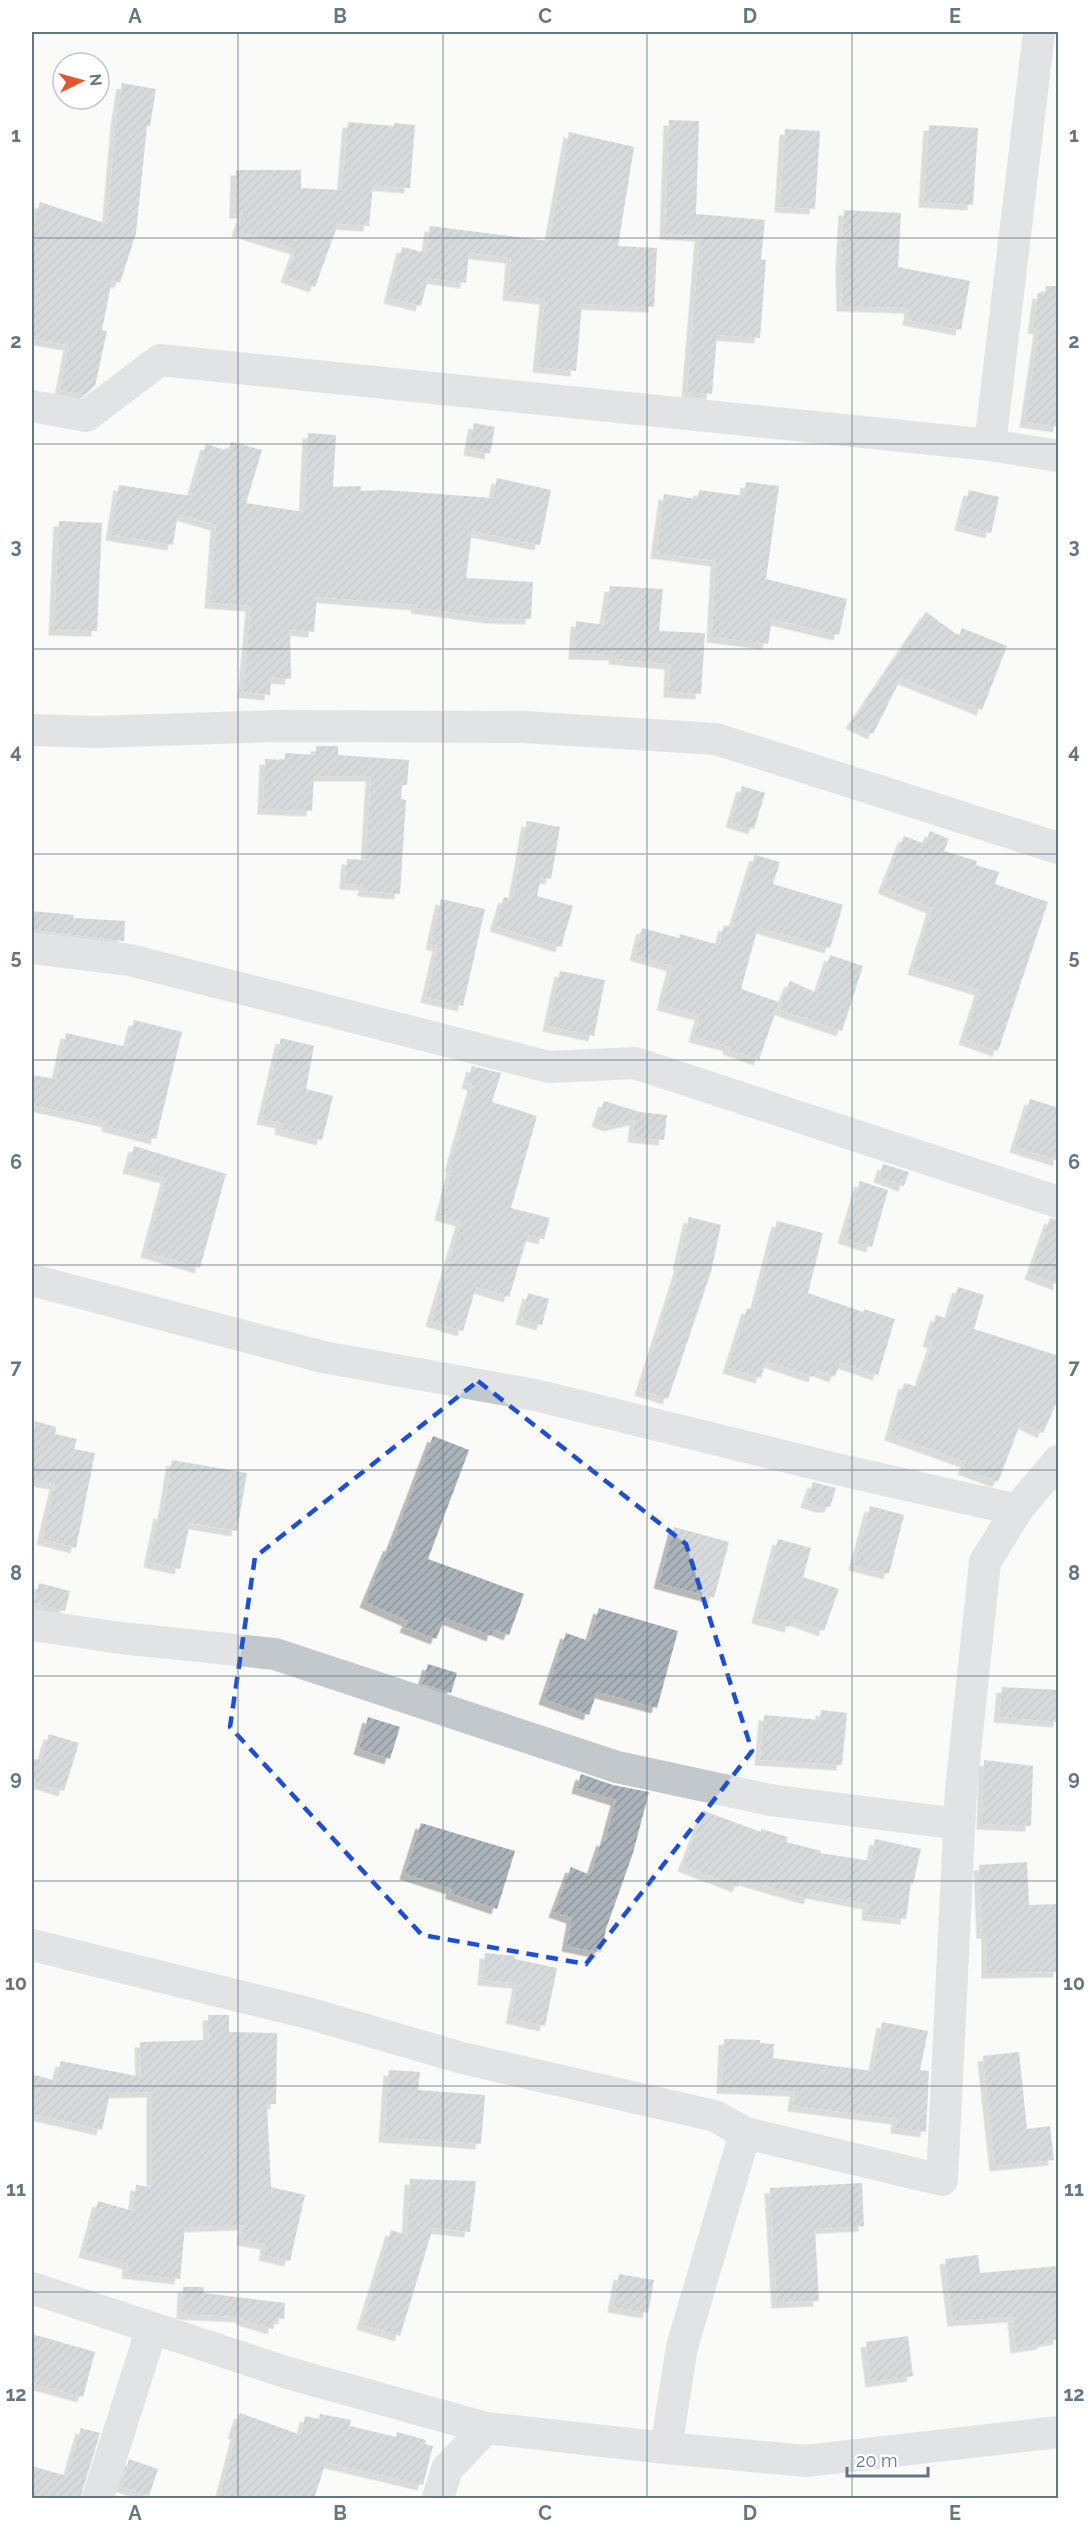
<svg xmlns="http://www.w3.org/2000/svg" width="1090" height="2530" font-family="Raleway,sans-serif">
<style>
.building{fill:url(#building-hatch);filter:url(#shadow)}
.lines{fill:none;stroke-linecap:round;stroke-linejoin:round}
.street{stroke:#c3c8cc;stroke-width:32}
.marked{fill:none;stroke:#1d4ed8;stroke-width:4.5;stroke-dasharray:12 8;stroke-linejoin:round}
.grid{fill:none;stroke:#657683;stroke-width:1.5;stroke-opacity:0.55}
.neatline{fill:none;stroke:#657683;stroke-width:2}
.grid-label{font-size:20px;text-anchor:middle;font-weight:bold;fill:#657683}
</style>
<defs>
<pattern id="building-hatch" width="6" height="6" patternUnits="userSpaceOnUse" patternTransform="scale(1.5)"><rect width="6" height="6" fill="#aab3b9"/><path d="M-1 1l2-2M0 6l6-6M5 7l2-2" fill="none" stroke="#8e969c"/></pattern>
<filter id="shadow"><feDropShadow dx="-5.5" dy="5.5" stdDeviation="0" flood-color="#0004"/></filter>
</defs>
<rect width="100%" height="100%" fill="#fafaf8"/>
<g class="building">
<polygon points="122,83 156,89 150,126 147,126 136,233 120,283 112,280 102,330 107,331 95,386 84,395 60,390 69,345 32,339 32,229 40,202 107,224 116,121"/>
<polygon points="669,120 699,121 696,214 765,220 761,259 766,260 760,338 717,335 712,394 687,392 700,236 665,234"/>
<polygon points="348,122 394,126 394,123 415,125 410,188 373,185 369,226 338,224 315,287 286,277 296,249 237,231 243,213 235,213 236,170 301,170 301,188 342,190"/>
<polygon points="929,125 978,128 973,205 924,202"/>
<polygon points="785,129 820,131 815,209 780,207"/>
<polygon points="569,132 634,147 618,246 657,248 654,307 582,304 576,371 538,367 545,299 508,295 511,258 469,253 466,283 428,278 421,306 389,298 402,247 426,253 430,226 549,241"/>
<polygon points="844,210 901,213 898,267 970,281 961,330 908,320 910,308 842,306 841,264"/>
<polygon points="1046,286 1059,286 1059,427 1025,422 1039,329 1033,328 1038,293 1045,294"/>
<polygon points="474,423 495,427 490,454 469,450"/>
<polygon points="308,433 336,435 333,487 361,486 361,491 384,490 493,498 497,478 551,490 540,545 472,531 466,578 533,582 531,619 492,618 416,608 417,605 317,597 314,632 290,630 291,679 271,678 270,695 243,692 251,606 210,603 216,525 178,514 173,545 111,535 119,485 191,496 206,444 228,451 231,442 262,450 246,503 304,512"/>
<polygon points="746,482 779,486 766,579 847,599 839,635 772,619 768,644 712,637 716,561 656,553 664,494 697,499 699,490 744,496"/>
<polygon points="969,490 999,497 991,533 960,525"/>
<polygon points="59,521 102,523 97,631 54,630"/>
<polygon points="610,586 663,589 659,631 705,633 701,694 669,692 670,664 614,659 615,655 574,654 576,621 604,625"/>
<polygon points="926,612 959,636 962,628 1007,646 982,710 901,678 873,734 851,723"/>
<polygon points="316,746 338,746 338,755 409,760 407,785 402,785 401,799 406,800 400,894 363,891 364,885 345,884 347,859 366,860 371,776 314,776 312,811 263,809 265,759 285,760 285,753 316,755"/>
<polygon points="742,786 765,793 754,829 731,822"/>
<polygon points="527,821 560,827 551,879 541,878 537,896 573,906 561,947 495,926 504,897 513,899"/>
<polygon points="930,831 949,839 944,851 977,861 976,865 999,872 995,884 1048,902 998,1051 964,1039 980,990 913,969 932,908 883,888 904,836 925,844"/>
<polygon points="755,855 780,862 773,884 843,905 830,948 758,927 741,989 779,1002 759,1060 728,1049 729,1046 694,1037 700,1015 662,1005 672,966 635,955 642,928 679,938 680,934 719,945 724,925 732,928"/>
<polygon points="441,899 485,909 463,1006 426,997 438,946 431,944"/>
<polygon points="32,911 74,915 73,918 125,921 124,941 32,930"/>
<polygon points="830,955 863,966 842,1031 778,1009 790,981 817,993"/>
<polygon points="560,971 605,980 594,1036 548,1026"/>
<polygon points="134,1020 182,1032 156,1139 107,1126 108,1122 32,1105 32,1075 56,1079 66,1033 127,1047"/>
<polygon points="281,1038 314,1046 306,1089 333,1096 322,1140 280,1129 281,1123 262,1119"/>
<polygon points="472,1066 501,1073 492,1102 537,1116 511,1208 550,1218 544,1239 528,1235 509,1297 476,1287 463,1331 431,1321 461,1221 440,1215 452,1167 450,1166 473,1085 467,1083"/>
<polygon points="1030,1099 1059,1108 1059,1161 1015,1147"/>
<polygon points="604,1101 640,1112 667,1115 664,1140 633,1137 635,1120 609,1126 597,1121"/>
<polygon points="134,1146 226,1174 200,1268 146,1252 166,1178 128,1168"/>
<polygon points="883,1164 909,1172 904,1186 879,1177"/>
<polygon points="860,1181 888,1190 872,1247 843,1238"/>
<polygon points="689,1217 721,1225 711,1272 668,1399 640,1390 680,1265 678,1265"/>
<polygon points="1050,1218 1059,1220 1059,1285 1030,1274"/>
<polygon points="777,1221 823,1233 808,1293 863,1312 864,1309 895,1319 878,1375 840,1362 835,1377 816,1370 814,1377 766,1361 761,1378 728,1368 747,1308 754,1310"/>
<polygon points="958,1287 984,1295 974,1329 1059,1356 1059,1397 1043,1433 1021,1422 998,1482 963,1469 966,1462 890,1435 904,1383 918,1387 933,1343 928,1341 936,1315 948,1319"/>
<polygon points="528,1293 549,1299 542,1325 521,1319"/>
<polygon points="35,1421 56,1427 55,1434 77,1439 74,1449 95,1453 76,1548 42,1539 55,1484 32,1480 32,1447"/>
<polygon points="433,1436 469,1450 428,1559 524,1594 509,1635 494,1629 492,1636 445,1618 436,1639 405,1627 408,1621 365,1602 389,1545 391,1546"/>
<polygon points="172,1460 247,1473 237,1531 190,1523 180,1569 149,1562 159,1513 163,1514"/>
<polygon points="813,1482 836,1488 830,1507 821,1507 806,1502"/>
<polygon points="870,1506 904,1515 889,1574 854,1565"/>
<polygon points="674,1527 729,1542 714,1598 659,1583"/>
<polygon points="778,1539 811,1548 803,1577 839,1589 824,1631 792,1619 790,1627 757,1618"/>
<polygon points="39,1583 70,1591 65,1611 34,1603"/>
<polygon points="599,1608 678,1631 657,1708 597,1692 589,1715 544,1699 566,1633 589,1641"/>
<polygon points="428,1664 457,1673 451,1693 422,1684"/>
<polygon points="1002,1687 1059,1690 1059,1722 999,1717"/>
<polygon points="821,1710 847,1713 842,1765 760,1760 764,1715 820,1720"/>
<polygon points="368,1717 400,1727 390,1759 359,1749"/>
<polygon points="49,1734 79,1743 64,1791 32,1781 32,1758 41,1761"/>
<polygon points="984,1760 1033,1766 1031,1826 982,1824"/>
<polygon points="581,1774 613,1785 649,1792 633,1853 606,1929 601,1953 567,1946 572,1918 554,1912 571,1867 590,1875 602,1840 605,1841 616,1800 577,1788"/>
<polygon points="704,1811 761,1832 761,1829 788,1837 786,1842 821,1851 820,1853 871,1861 875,1839 921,1849 913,1884 911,1883 906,1919 867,1915 868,1904 811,1893 809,1899 741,1879 738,1887 683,1866"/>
<polygon points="421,1823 515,1851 497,1909 450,1893 452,1889 405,1874"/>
<polygon points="1027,1862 1029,1905 1059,1904 1059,1972 987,1973 987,1933 982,1933 979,1865"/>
<polygon points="485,1953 515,1956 515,1959 557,1968 545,2026 511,2018 518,1983 483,1980"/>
<polygon points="208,2015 229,2015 229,2032 277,2033 276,2104 267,2104 271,2187 305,2195 290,2261 264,2255 266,2244 242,2240 244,2225 185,2227 180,2279 127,2273 128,2264 84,2252 98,2201 133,2211 136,2185 152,2187 152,2092 110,2093 102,2130 32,2114 32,2074 56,2081 61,2061 141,2077 140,2042 209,2040"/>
<polygon points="882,2022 928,2031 920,2070 929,2071 926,2132 896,2128 897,2119 793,2106 795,2091 722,2088 724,2039 760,2040 760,2043 774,2044 773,2058 873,2071"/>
<polygon points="1019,2052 1027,2129 1050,2126 1054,2160 995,2166 983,2056"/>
<polygon points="389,2070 420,2072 418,2090 485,2095 481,2144 384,2137"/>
<polygon points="410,2179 476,2181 470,2232 433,2228 400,2336 362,2324 391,2230 407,2235"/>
<polygon points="862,2183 864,2226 815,2229 819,2301 777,2303 770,2188"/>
<polygon points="978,2255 980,2273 1059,2266 1059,2339 1043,2342 1043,2344 1016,2348 1013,2317 953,2321 945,2259"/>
<polygon points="619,2274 654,2280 648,2313 613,2307"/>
<polygon points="183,2287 204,2287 203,2293 285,2303 284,2319 276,2318 273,2329 241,2319 242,2317 182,2314"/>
<polygon points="32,2334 95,2352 83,2397 32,2383"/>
<polygon points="908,2336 913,2376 871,2382 866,2342"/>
<polygon points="240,2413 301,2435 305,2416 319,2419 320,2414 351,2420 350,2426 396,2437 397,2432 426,2440 425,2444 433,2446 423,2485 326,2462 314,2499 219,2499 236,2434 233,2433"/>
<polygon points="81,2428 100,2433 80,2499 32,2499 32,2466 67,2476"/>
<polygon points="129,2459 158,2469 149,2496 121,2486"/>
</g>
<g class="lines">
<g class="street">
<polyline points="32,406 86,416 160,360 990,445 1058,456"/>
<polyline points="990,445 1039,32"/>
<polyline points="32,730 96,732 280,726 523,727 716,739 1058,848"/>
<polyline points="32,948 130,960 549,1067 635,1063 1058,1202"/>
<polyline points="32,1280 323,1357 535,1395 832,1468 1017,1510"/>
<polyline points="32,1625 121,1638 275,1654 617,1767 770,1800 959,1824"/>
<polyline points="32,1945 308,2013 462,2058 715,2116 745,2133"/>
<polyline points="32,2288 288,2373 486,2428"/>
<polyline points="666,2448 806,2461 1058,2432"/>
<polyline points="98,2498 152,2328"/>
<polyline points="438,2498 447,2469 486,2428 666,2448 682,2347 745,2133 942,2180 961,1790 985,1562 1017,1510 1058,1461"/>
</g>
</g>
<path d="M0 0H1090V2530H0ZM478,1381L686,1544L752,1751L586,1964L422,1935L230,1727L255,1557Z" fill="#fafaf8" fill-opacity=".55" fill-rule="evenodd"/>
<path class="marked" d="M478,1381L686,1544L752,1751L586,1964L422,1935L230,1727L255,1557Z"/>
<path class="grid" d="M238,32V2498M443,32V2498M647,32V2498M852,32V2498M32,238H1058M32,444H1058M32,649H1058M32,854H1058M32,1060H1058M32,1265H1058M32,1470H1058M32,1676H1058M32,1881H1058M32,2086H1058M32,2292H1058"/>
<rect width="1090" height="2530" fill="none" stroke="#ffffff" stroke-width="66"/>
<g transform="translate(81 81) rotate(85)"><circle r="28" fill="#ffffff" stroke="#c1c8cd" stroke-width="1.5"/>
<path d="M0-4.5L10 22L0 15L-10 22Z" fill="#e4572e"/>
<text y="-9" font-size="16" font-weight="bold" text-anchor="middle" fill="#657683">N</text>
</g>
<path d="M847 2467v9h81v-9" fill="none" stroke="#657683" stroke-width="3"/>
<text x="856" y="2467" font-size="18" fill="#657683" stroke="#ffffff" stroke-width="4.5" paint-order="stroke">20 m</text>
<rect x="33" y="33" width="1024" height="2464" class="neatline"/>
<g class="grid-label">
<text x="135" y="23">A</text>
<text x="340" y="23">B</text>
<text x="545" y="23">C</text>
<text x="750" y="23">D</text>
<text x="955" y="23">E</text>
<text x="16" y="142">1</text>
<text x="1074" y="142">1</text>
<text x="16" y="348">2</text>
<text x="1074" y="348">2</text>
<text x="16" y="553">3</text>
<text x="1074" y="553">3</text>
<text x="16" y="758">4</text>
<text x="1074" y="758">4</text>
<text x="16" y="964">5</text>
<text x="1074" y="964">5</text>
<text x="16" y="1169">6</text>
<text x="1074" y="1169">6</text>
<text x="16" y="1374">7</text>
<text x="1074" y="1374">7</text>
<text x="16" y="1580">8</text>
<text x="1074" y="1580">8</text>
<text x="16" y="1785">9</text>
<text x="1074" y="1785">9</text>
<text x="16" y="1990">10</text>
<text x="1074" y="1990">10</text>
<text x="16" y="2196">11</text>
<text x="1074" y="2196">11</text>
<text x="16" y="2401">12</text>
<text x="1074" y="2401">12</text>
<text x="135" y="2520">A</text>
<text x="340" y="2520">B</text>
<text x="545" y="2520">C</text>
<text x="750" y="2520">D</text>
<text x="955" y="2520">E</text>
</g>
</svg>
